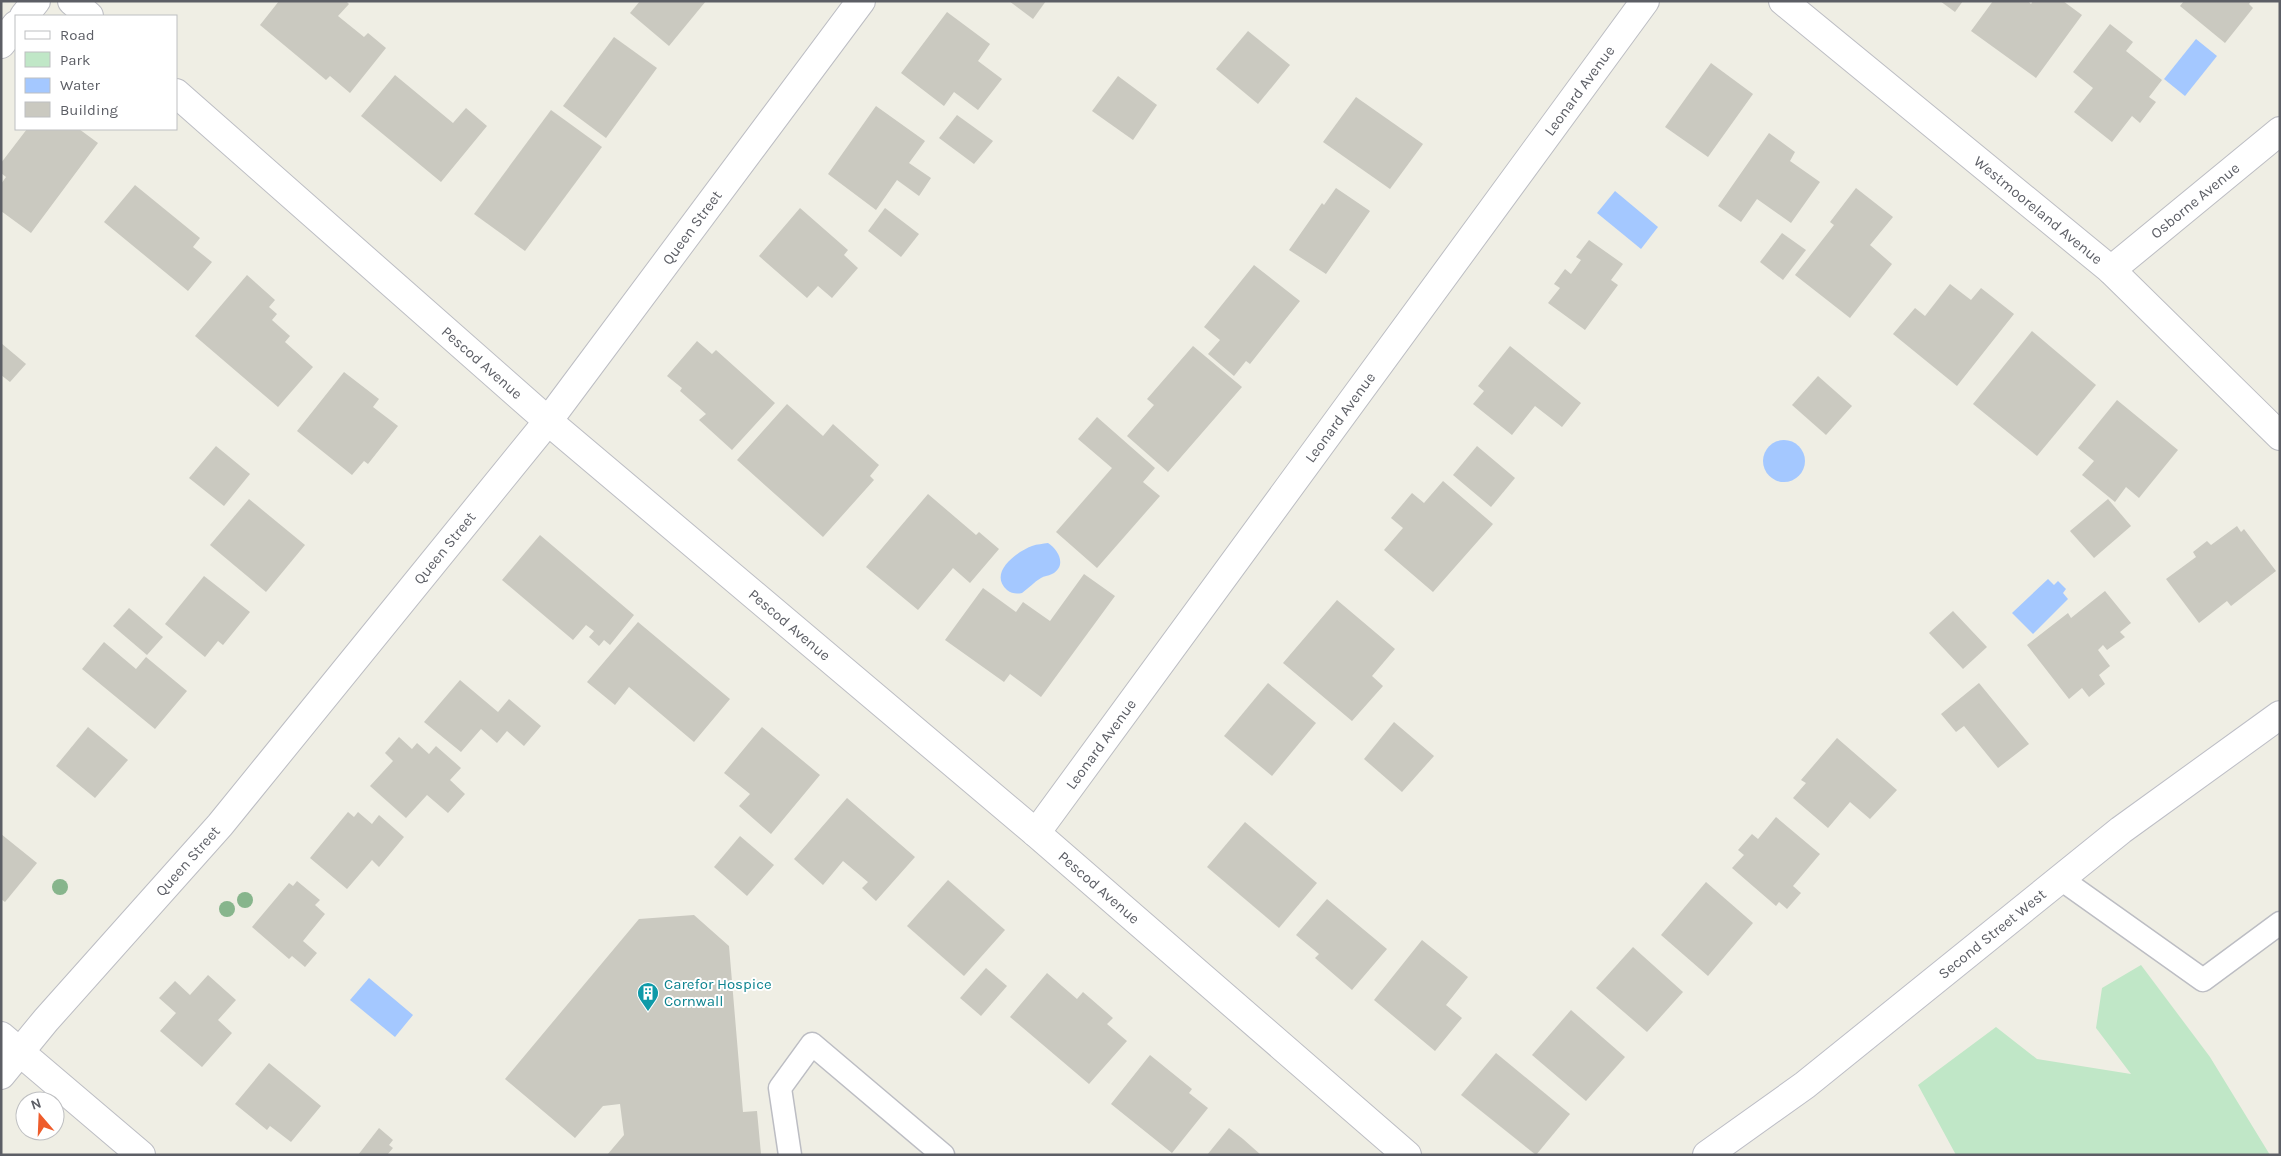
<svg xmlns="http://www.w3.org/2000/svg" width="2281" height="1156" font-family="Karla,sans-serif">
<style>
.green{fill:#c0e7c7}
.water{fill:#a4c8ff}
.building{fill:#cac9c0}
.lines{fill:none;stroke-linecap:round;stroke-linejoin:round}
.service-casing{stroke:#bcbdc3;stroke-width:25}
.minor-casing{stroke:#bcbdc3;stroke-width:30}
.tertiary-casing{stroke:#bcbdc3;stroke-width:30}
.secondary-casing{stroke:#bdbec6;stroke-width:30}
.service{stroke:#fff;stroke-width:22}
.minor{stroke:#fff;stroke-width:28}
.tertiary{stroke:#fff;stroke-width:28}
.secondary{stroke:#fff;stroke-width:28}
.tree{fill:#87b58c}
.labels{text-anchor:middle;stroke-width:4;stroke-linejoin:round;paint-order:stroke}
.street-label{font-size:15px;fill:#5c5e65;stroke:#fff}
.culture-label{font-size:15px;fill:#0d838f;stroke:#fff;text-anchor:start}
</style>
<rect width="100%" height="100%" fill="#efeee4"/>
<polygon class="green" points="2141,965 2210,1057 2270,1155 1956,1155 1918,1085 1996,1027 2037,1059 2131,1074 2096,1028 2102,988"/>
<g class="water">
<polygon points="2196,39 2217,56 2185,96 2164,79"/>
<polygon points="1615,191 1658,227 1641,249 1597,213"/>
<circle cx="1784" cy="461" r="21"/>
<path d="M1048,543C1059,550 1067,566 1052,574C1048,576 1044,576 1041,578C1034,582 1029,588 1022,593C1017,594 1012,594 1007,590C988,573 1016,552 1032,546C1037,544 1043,544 1048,543Z"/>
<polygon points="2048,579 2054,585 2058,581 2066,589 2063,593 2068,599 2033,634 2012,613"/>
<polygon points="369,978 413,1015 395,1037 350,1000"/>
</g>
<g class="building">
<polygon points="279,1 346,1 349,4 338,16 364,37 368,33 386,48 350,93 330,76 326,80 260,25"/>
<polygon points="640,1 706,1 669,46 630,13"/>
<polygon points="1009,1 1046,1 1033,19"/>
<polygon points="1940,1 1963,1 1955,12"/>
<polygon points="1993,1 2028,1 2031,4 2033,1 2063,1 2082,15 2036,78 1971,31"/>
<polygon points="2184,1 2251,1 2249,4 2253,8 2225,43 2180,6"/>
<polygon points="947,12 990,44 978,61 1002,79 978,110 954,92 944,106 901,73"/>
<polygon points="2110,24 2133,42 2126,51 2162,80 2149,97 2156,102 2140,123 2132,116 2112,142 2074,112 2093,88 2073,72"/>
<polygon points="1248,31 1290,65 1258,104 1216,69"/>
<polygon points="614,37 657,68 606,138 563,106"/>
<polygon points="1711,63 1753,94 1708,157 1665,127"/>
<polygon points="395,75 453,123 466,108 487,126 441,182 361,116"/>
<polygon points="1118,76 1157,105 1133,140 1092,111"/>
<polygon points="1356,97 1423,144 1390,189 1323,142"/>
<polygon points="876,106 925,141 909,163 931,178 919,196 897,180 876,210 828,174"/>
<polygon points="551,110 602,147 525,251 474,214"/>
<polygon points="957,115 993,141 974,164 939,138"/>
<polygon points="27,129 79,129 98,143 31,233 1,211 1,184 6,177 1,173 1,163"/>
<polygon points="1769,133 1795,152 1790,161 1820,182 1791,223 1757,199 1741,222 1718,206"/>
<polygon points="135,185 200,238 193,247 212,262 188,291 104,222"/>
<polygon points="1336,188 1370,211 1326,274 1289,250 1322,203 1324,205"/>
<polygon points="1856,188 1893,217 1870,245 1892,264 1850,318 1795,275 1834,225 1830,222"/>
<polygon points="800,208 848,250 844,255 858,268 832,298 818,286 807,298 759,256"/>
<polygon points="885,208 919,234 901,257 868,231"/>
<polygon points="1782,233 1806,250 1783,280 1760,262"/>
<polygon points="1589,240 1623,264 1611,280 1618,285 1585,330 1548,303 1560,288 1554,284 1565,269 1571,274 1581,260 1576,257"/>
<polygon points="1254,265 1300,301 1250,364 1246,361 1234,376 1208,354 1220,340 1204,327"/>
<polygon points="247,275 275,300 269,307 277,314 272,320 290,336 285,342 313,367 278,407 195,336"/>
<polygon points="1950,284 1971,300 1981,288 2014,314 1957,386 1893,334 1915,308 1925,316"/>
<polygon points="2032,331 2096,385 2037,456 1973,404"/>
<polygon points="697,341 712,354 716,350 775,403 732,450 699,420 706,414 680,391 682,388 667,376"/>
<polygon points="1,343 26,364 10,382 1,375"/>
<polygon points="1193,346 1242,387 1168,472 1127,436 1154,405 1147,399"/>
<polygon points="1510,346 1581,403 1562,427 1535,406 1512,435 1473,404 1484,391 1478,386"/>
<polygon points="344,372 379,399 373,407 398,426 368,464 364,461 352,475 297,431"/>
<polygon points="1818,376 1852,406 1826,435 1792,405"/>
<polygon points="2117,400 2178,450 2139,498 2126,487 2115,502 2082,475 2094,461 2078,448"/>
<polygon points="787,404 823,436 833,424 879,465 870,476 874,480 823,537 737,460"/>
<polygon points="1097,417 1155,468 1143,482 1160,496 1097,568 1056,532 1112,468 1078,439"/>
<polygon points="216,446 250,474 224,506 189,478"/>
<polygon points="1477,446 1515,478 1491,507 1453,475"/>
<polygon points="1443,481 1493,524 1433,592 1384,550 1403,528 1391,518 1412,493 1424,503"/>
<polygon points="928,494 976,535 979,532 999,549 970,583 953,568 918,610 866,567"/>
<polygon points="249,499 305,545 266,592 210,545"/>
<polygon points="2108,499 2131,526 2094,558 2070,531"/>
<polygon points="2237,526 2241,532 2244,529 2276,571 2231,606 2227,601 2199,623 2166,579 2196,557 2193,552 2207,541 2211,545"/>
<polygon points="540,535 634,615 610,645 604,640 599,646 589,637 594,631 586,625 573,640 502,580"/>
<polygon points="1084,574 1115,596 1041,697 1010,674 1004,682 945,640 983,588 1016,612 1023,602 1050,621"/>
<polygon points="204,576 250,612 223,645 218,641 205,657 165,624"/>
<polygon points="2105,591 2131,623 2120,632 2125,637 2107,650 2103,645 2098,650 2110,666 2099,675 2105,684 2089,697 2082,688 2069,699 2027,645 2068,613 2071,618"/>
<polygon points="1337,600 1395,649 1372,676 1383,686 1352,721 1283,663"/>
<polygon points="129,608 163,637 147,655 113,626"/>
<polygon points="1953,611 1987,647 1963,669 1929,633"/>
<polygon points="638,622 730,699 694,742 629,687 615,705 587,682"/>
<polygon points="104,642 136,669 146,657 187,691 155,729 82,669"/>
<polygon points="460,680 498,712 509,699 541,726 524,746 507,731 497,743 481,729 461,752 424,722"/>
<polygon points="1268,683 1316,723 1272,776 1224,736"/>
<polygon points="1979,683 2029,744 1998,768 1964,726 1956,732 1941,714"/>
<polygon points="1394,722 1434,756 1402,792 1364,759"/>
<polygon points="88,727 128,760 95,798 56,766"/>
<polygon points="762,727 820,775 771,834 739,806 750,794 724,773"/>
<polygon points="399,737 412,749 417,743 429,754 436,746 461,768 450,780 465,794 448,813 427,795 406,818 370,786 393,761 385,753"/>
<polygon points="1837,738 1897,790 1870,819 1850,802 1828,828 1793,798 1806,783 1801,780"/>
<polygon points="847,798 915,857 876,901 862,888 868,882 843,861 823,885 794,859"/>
<polygon points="348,812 354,817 358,812 372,824 379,815 404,837 379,867 372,860 347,889 310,858"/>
<polygon points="1776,817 1820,854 1793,886 1801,893 1787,909 1779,902 1776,906 1732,868 1744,855 1738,850 1752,834 1758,839"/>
<polygon points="1245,822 1317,883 1279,928 1207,867"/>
<polygon points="1,834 37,863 5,902 1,899"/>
<polygon points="740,836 774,865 747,896 714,867"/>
<polygon points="948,880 1005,930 964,976 907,926"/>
<polygon points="297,881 320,900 315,905 325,914 303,941 317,953 305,967 292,956 289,959 252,927 289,883 293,886"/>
<polygon points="1706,882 1753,923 1708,976 1661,935"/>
<polygon points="1327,899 1387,949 1352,990 1315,958 1319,954 1296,935"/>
<polygon points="694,915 729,946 743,1112 757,1111 761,1154 607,1155 624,1135 620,1104 603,1106 575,1138 505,1079 639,919"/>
<polygon points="1422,940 1468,977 1446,1005 1462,1018 1435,1051 1374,1000"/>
<polygon points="1633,947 1683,992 1647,1032 1596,988"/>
<polygon points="986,968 1007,986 981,1016 960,998"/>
<polygon points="1047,973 1077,999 1083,992 1113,1018 1107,1024 1127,1041 1089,1084 1010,1017"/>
<polygon points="208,975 236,1000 218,1020 232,1033 202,1067 160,1031 176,1013 159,998 175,981 190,995"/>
<polygon points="1571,1010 1625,1057 1586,1101 1532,1055"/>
<polygon points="1496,1053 1570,1114 1536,1155 1461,1095"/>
<polygon points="1150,1055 1192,1089 1189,1093 1208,1108 1172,1153 1111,1104"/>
<polygon points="269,1063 321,1106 291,1142 270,1126 267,1130 235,1104"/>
<polygon points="379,1128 393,1140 389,1145 393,1148 387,1155 358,1155"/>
<polygon points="1229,1128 1243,1139 1261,1155 1207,1155"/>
</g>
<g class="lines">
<g class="service-casing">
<g id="service">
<polyline points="2061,879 2203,980 2280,923"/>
<polyline points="790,1155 780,1088 812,1044 943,1155"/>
</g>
</g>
<g class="minor-casing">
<g id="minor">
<polyline points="72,1 89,16"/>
<path id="s1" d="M1783,1L2111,270L2280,436"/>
<polyline points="24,16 36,1"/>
<polyline points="1,44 16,25"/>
<path id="s2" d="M176,93L548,421L1036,833L1407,1155"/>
<path id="s3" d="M2111,270L2280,131"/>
<path id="s4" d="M1036,833L1645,1"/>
</g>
</g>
<g class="tertiary-casing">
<g id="tertiary">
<polyline points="1,1036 141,1155"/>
<path id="s5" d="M1,1075L46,1020L220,825L548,421L861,1"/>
</g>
</g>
<g class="secondary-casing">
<g id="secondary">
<path id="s6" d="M1707,1155L1805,1085L2121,830L2280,715"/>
</g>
</g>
<use href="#service" class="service"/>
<use href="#minor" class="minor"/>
<use href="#tertiary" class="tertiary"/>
<use href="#secondary" class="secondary"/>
</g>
<g class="tree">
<circle cx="60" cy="887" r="8"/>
<circle cx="245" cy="900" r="8"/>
<circle cx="227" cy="909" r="8"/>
</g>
<defs>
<g id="building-pin" transform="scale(1.125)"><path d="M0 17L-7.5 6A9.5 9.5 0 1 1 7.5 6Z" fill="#0f9aa8" stroke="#fff"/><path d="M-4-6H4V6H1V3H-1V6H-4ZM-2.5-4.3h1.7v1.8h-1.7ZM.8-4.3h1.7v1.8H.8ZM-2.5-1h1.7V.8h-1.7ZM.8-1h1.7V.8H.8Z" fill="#fff"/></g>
</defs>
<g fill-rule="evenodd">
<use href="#building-pin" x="648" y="993"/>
</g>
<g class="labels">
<g class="street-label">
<text dy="5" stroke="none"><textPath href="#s4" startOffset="920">Leonard Avenue</textPath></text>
<text dy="5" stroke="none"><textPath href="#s3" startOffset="109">Osborne Avenue</textPath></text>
<text dy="5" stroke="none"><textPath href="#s1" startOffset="330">Westmooreland Avenue</textPath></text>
<text dy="5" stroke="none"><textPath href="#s5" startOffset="1094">Queen Street</textPath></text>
<text dy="5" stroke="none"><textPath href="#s2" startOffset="408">Pescod Avenue</textPath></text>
<text dy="5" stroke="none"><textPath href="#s4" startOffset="515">Leonard Avenue</textPath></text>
<text dy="5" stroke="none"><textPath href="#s5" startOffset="689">Queen Street</textPath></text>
<text dy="5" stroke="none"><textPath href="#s2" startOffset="812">Pescod Avenue</textPath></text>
<text dy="5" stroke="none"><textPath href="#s4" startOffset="110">Leonard Avenue</textPath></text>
<text dy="5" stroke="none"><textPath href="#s5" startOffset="284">Queen Street</textPath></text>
<text dy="5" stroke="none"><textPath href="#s2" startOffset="1218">Pescod Avenue</textPath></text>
<text dy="5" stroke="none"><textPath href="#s6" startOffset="361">Second Street West</textPath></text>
</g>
<g class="culture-label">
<text x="664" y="989">Carefor Hospice<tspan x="664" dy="17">Cornwall</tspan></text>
</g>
</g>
<rect width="2281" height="1156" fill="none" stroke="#5c5e65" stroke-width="5"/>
<rect x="15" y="15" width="162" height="115" fill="#ffffff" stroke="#bebfc1"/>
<rect x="25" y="31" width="25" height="8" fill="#ffffff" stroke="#bebfc1"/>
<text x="60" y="40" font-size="15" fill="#5c5e65">Road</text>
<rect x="25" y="52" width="25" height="15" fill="#c0e7c7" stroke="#bebfc1"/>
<text x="60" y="65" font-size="15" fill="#5c5e65">Park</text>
<rect x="25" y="78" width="25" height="15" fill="#a4c8ff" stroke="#bebfc1"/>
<text x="60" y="90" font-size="15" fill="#5c5e65">Water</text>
<rect x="25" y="102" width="25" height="15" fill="#cac9c0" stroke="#bebfc1"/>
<text x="60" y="115" font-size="15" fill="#5c5e65">Building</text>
<g transform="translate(40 1116) rotate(341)"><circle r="24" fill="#ffffff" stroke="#bebfc1"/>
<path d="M0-4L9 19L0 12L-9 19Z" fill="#ee5c2b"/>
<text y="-8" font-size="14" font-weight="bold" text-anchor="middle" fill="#5c5e65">N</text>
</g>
</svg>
